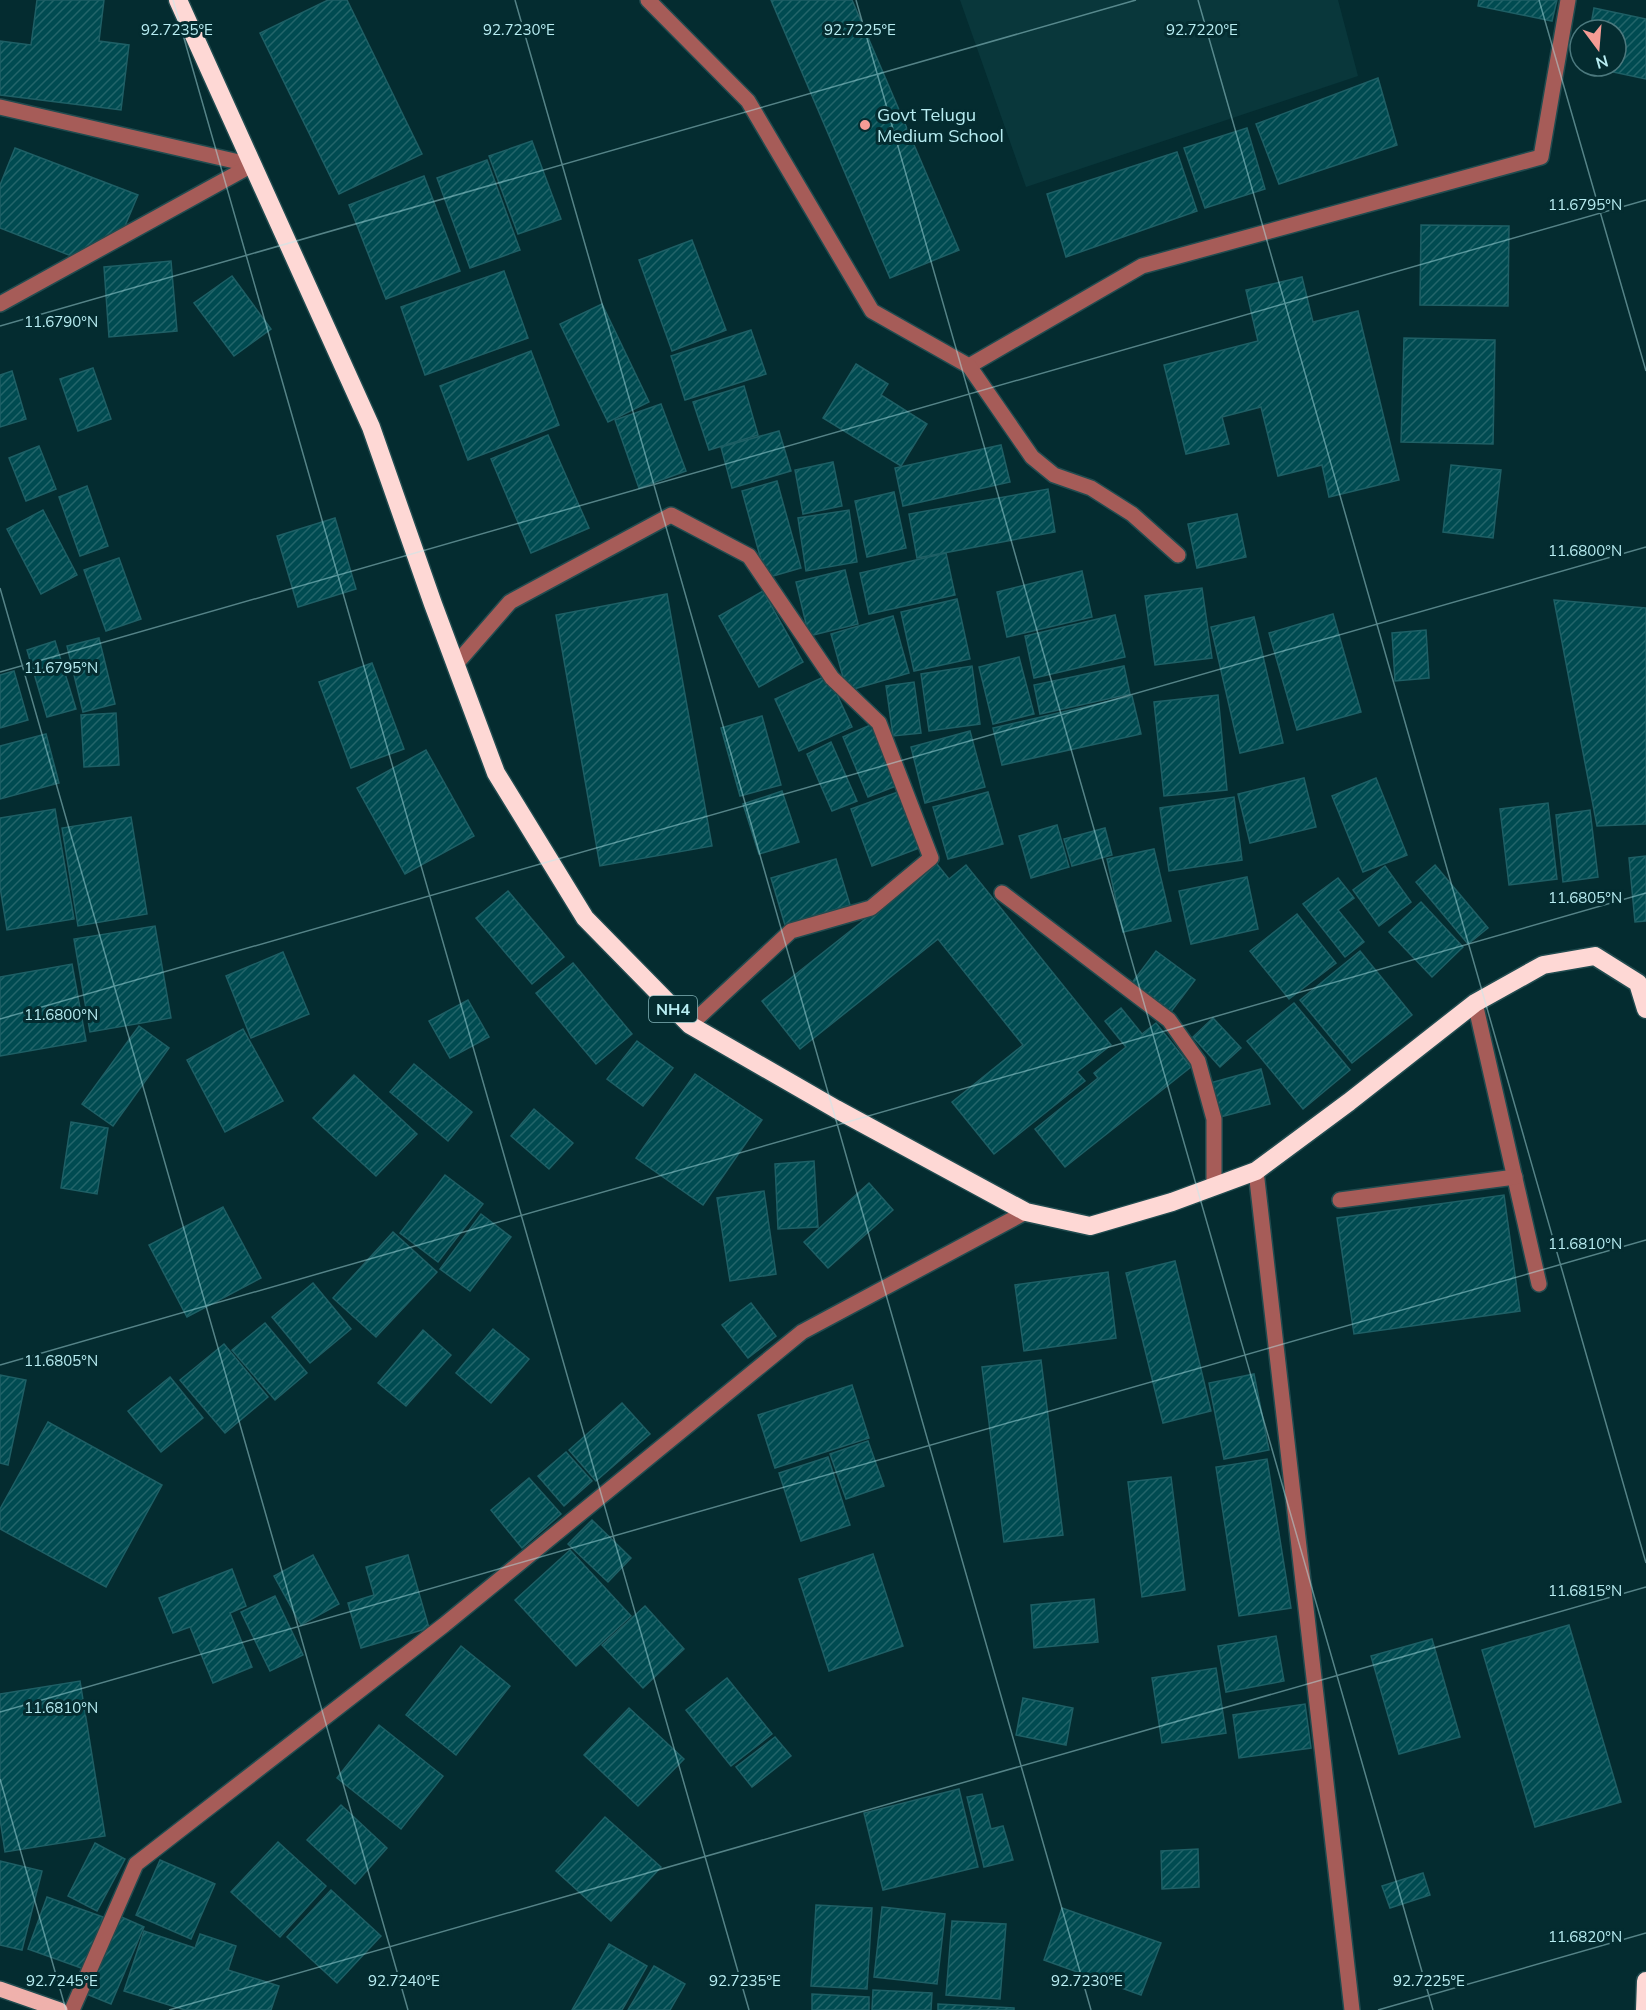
<svg xmlns="http://www.w3.org/2000/svg" width="1646" height="2010" font-family="Mulish,sans-serif">
<style>
.built{fill:#09373b}
.building{fill:url(#building-hatch);stroke:#1e5f65;stroke-width:1.5}
.lines{fill:none;stroke-linecap:round;stroke-linejoin:round}
.minor-casing{stroke:#214b4f;stroke-width:18}
.major-casing{stroke:#214b4f;stroke-width:18}
.highway-casing{stroke:#214b4f;stroke-width:21}
.minor{stroke:#a65c58;stroke-width:15}
.major{stroke:#efb1ac;stroke-width:15}
.highway{stroke:#fed8d5;stroke-width:18}
.ticks{fill:none;stroke:#b8edf2;stroke-width:1.5;stroke-opacity:0.45}
.poi-dot{fill:#f59c95;stroke:#042c30;stroke-width:2}
.labels{text-anchor:middle;stroke-width:6;stroke-linejoin:round;paint-order:stroke}
.shield{fill:#042c30;stroke:#82b3b8;stroke-width:1.5}
.shield-label{font-size:16px;font-weight:bold;fill:#b8edf2}
.poi-label{font-size:18px;fill:#b8edf2;stroke:#042c30;text-anchor:start}
.ticks-label{font-size:15px;text-anchor:middle;fill:#b8edf2;stroke:#042c30;stroke-width:6;stroke-linejoin:round;paint-order:stroke}
</style>
<defs>
<pattern id="building-hatch" width="6" height="6" patternUnits="userSpaceOnUse" patternTransform="scale(1.5)"><rect width="6" height="6" fill="#004b51"/><path d="M-1 1l2-2M0 6l6-6M5 7l2-2" fill="none" stroke="#23656a"/></pattern>
</defs>
<rect width="100%" height="100%" fill="#042c30"/>
<polygon class="built" points="960,0 1338,0 1358,76 1026,187"/>
<g class="building">
<polygon points="37,0 104,0 99,41 129,45 121,110 0,95 0,41 31,45"/>
<polygon points="328,0 347,0 422,154 339,194 260,33"/>
<polygon points="771,0 852,0 959,250 890,278"/>
<polygon points="1479,0 1557,0 1552,21 1478,6"/>
<polygon points="1594,8 1646,19 1646,79 1585,66 1616,66 1616,30 1590,30"/>
<polygon points="1378,78 1397,145 1279,184 1256,124"/>
<polygon points="1247,128 1265,189 1205,208 1184,148"/>
<polygon points="532,141 561,219 518,234 489,156"/>
<polygon points="15,148 138,195 122,233 79,259 0,228 0,185"/>
<polygon points="1177,152 1197,211 1066,257 1047,194"/>
<polygon points="487,160 520,250 470,268 437,178"/>
<polygon points="424,176 460,271 386,299 349,205"/>
<polygon points="1421,225 1509,226 1508,306 1420,305"/>
<polygon points="692,240 726,330 672,351 639,260"/>
<polygon points="171,261 177,331 109,337 104,267"/>
<polygon points="504,271 528,338 425,375 401,307"/>
<polygon points="232,276 271,329 234,356 194,303"/>
<polygon points="1302,277 1313,322 1358,311 1399,480 1329,497 1322,465 1278,476 1261,407 1222,417 1229,444 1186,454 1164,365 1258,341 1246,290"/>
<polygon points="602,304 649,402 608,422 560,324"/>
<polygon points="751,330 766,374 685,400 671,356"/>
<polygon points="1404,338 1495,340 1493,444 1401,442"/>
<polygon points="531,351 559,425 468,460 440,386"/>
<polygon points="856,364 888,384 881,395 927,424 901,466 823,418"/>
<polygon points="93,368 111,419 78,431 60,379"/>
<polygon points="12,371 26,419 0,427 0,375"/>
<polygon points="744,386 758,435 709,450 693,402"/>
<polygon points="661,404 686,471 639,488 615,420"/>
<polygon points="779,431 791,471 732,488 721,447"/>
<polygon points="548,435 589,528 531,553 491,459"/>
<polygon points="1001,445 1010,482 903,506 895,468"/>
<polygon points="39,446 56,489 26,501 9,458"/>
<polygon points="833,462 842,506 803,514 795,470"/>
<polygon points="1451,465 1501,470 1493,538 1443,532"/>
<polygon points="777,481 801,568 766,578 742,491"/>
<polygon points="87,486 108,546 80,556 59,497"/>
<polygon points="1048,489 1055,532 917,558 909,514"/>
<polygon points="894,492 906,548 867,557 855,501"/>
<polygon points="43,510 77,575 41,594 7,529"/>
<polygon points="849,510 857,562 806,571 798,518"/>
<polygon points="1237,514 1246,557 1197,568 1188,524"/>
<polygon points="335,518 356,589 298,607 277,536"/>
<polygon points="946,553 955,595 869,614 860,573"/>
<polygon points="119,558 141,619 106,631 84,570"/>
<polygon points="845,570 858,624 809,636 796,582"/>
<polygon points="1082,571 1092,617 1007,637 997,592"/>
<polygon points="1202,588 1212,658 1155,665 1145,596"/>
<polygon points="763,591 803,662 759,687 719,616"/>
<polygon points="667,594 712,846 600,866 556,615"/>
<polygon points="957,599 970,659 914,671 901,612"/>
<polygon points="1554,600 1646,608 1646,824 1597,826"/>
<polygon points="1333,614 1361,712 1297,730 1269,633"/>
<polygon points="1115,615 1125,657 1034,678 1025,636"/>
<polygon points="893,616 909,673 847,691 831,634"/>
<polygon points="1254,617 1283,743 1240,753 1211,627"/>
<polygon points="1426,630 1429,678 1395,681 1392,633"/>
<polygon points="99,638 115,704 83,712 67,646"/>
<polygon points="55,641 76,709 47,717 27,650"/>
<polygon points="1019,657 1034,714 993,724 979,667"/>
<polygon points="372,663 404,749 351,768 319,682"/>
<polygon points="972,666 980,724 929,731 921,674"/>
<polygon points="1124,666 1130,694 1040,714 1034,685"/>
<polygon points="14,671 28,720 0,728 0,675"/>
<polygon points="828,675 852,727 799,751 775,699"/>
<polygon points="914,682 921,733 893,736 886,686"/>
<polygon points="1218,695 1227,790 1164,796 1154,702"/>
<polygon points="1132,696 1141,734 1002,765 993,728"/>
<polygon points="116,713 119,765 84,767 81,715"/>
<polygon points="762,716 781,785 740,796 721,728"/>
<polygon points="875,723 901,784 868,797 843,737"/>
<polygon points="970,731 985,787 925,803 911,747"/>
<polygon points="46,734 59,783 0,799 0,746"/>
<polygon points="831,742 857,801 832,811 807,754"/>
<polygon points="426,750 474,836 405,874 357,788"/>
<polygon points="1304,778 1316,827 1250,843 1238,794"/>
<polygon points="1376,778 1407,855 1363,872 1332,796"/>
<polygon points="782,791 799,842 759,854 743,804"/>
<polygon points="898,792 919,848 872,866 851,809"/>
<polygon points="988,792 1003,844 948,859 933,807"/>
<polygon points="1234,797 1242,860 1169,871 1160,808"/>
<polygon points="1548,803 1557,879 1509,885 1500,809"/>
<polygon points="55,809 74,919 7,930 0,887 0,818"/>
<polygon points="1590,810 1598,877 1563,882 1556,815"/>
<polygon points="131,817 147,914 78,926 62,828"/>
<polygon points="1057,825 1069,867 1031,878 1019,836"/>
<polygon points="1105,828 1112,855 1072,866 1064,839"/>
<polygon points="1154,849 1171,921 1123,932 1107,859"/>
<polygon points="1646,856 1646,921 1635,922 1629,858"/>
<polygon points="836,859 850,905 785,925 771,878"/>
<polygon points="936,863 949,879 966,865 1111,1045 1077,1072 1085,1081 994,1154 952,1102 1023,1045 938,939 800,1049 762,1001"/>
<polygon points="1435,865 1488,928 1468,944 1416,882"/>
<polygon points="1385,866 1411,902 1379,926 1353,890"/>
<polygon points="1247,877 1258,929 1191,944 1179,891"/>
<polygon points="1338,878 1354,898 1338,910 1364,942 1345,957 1303,904"/>
<polygon points="508,891 564,957 532,984 476,918"/>
<polygon points="1421,902 1463,947 1432,977 1389,932"/>
<polygon points="1297,914 1336,963 1289,999 1250,951"/>
<polygon points="155,926 171,1018 90,1032 74,939"/>
<polygon points="1156,951 1195,980 1170,1013 1131,984"/>
<polygon points="1360,951 1412,1015 1352,1063 1300,1000"/>
<polygon points="283,952 309,1014 251,1038 226,976"/>
<polygon points="573,963 632,1034 596,1064 536,993"/>
<polygon points="72,964 86,1041 0,1056 0,977"/>
<polygon points="468,1000 489,1037 450,1058 429,1021"/>
<polygon points="1294,1003 1350,1070 1303,1109 1247,1041"/>
<polygon points="1121,1008 1142,1034 1156,1023 1191,1067 1065,1167 1035,1129 1098,1078 1094,1073 1126,1047 1105,1021"/>
<polygon points="1213,1018 1241,1048 1220,1067 1193,1037"/>
<polygon points="139,1026 169,1048 113,1126 82,1104"/>
<polygon points="243,1029 283,1101 225,1132 187,1060"/>
<polygon points="637,1041 673,1068 643,1106 607,1079"/>
<polygon points="414,1064 472,1112 448,1141 390,1092"/>
<polygon points="1261,1069 1270,1104 1220,1117 1210,1083"/>
<polygon points="695,1074 762,1120 703,1205 636,1158"/>
<polygon points="354,1075 417,1134 376,1176 313,1118"/>
<polygon points="534,1109 573,1143 549,1169 511,1136"/>
<polygon points="71,1122 108,1128 97,1194 61,1188"/>
<polygon points="814,1161 818,1227 778,1229 775,1164"/>
<polygon points="445,1175 483,1204 438,1262 400,1233"/>
<polygon points="869,1183 893,1210 828,1268 804,1242"/>
<polygon points="764,1191 776,1274 730,1281 717,1198"/>
<polygon points="1504,1195 1520,1311 1354,1334 1337,1218"/>
<polygon points="223,1207 261,1278 187,1317 149,1245"/>
<polygon points="481,1214 511,1237 470,1291 440,1269"/>
<polygon points="393,1232 437,1272 376,1337 333,1298"/>
<polygon points="1175,1261 1211,1411 1163,1423 1126,1273"/>
<polygon points="1108,1272 1116,1338 1024,1351 1015,1285"/>
<polygon points="313,1283 351,1329 310,1363 272,1317"/>
<polygon points="751,1303 776,1336 748,1358 722,1325"/>
<polygon points="265,1323 307,1373 275,1400 232,1350"/>
<polygon points="493,1329 529,1359 491,1403 456,1373"/>
<polygon points="423,1330 451,1355 406,1406 378,1383"/>
<polygon points="224,1344 268,1397 225,1433 180,1380"/>
<polygon points="1041,1360 1063,1535 1004,1542 982,1367"/>
<polygon points="1254,1374 1269,1450 1224,1459 1209,1383"/>
<polygon points="0,1375 26,1380 8,1465 0,1463"/>
<polygon points="170,1377 203,1418 161,1452 128,1411"/>
<polygon points="852,1385 869,1438 775,1468 758,1415"/>
<polygon points="622,1403 650,1434 596,1481 569,1450"/>
<polygon points="48,1422 162,1485 106,1587 0,1529 0,1509"/>
<polygon points="868,1441 884,1486 846,1499 830,1454"/>
<polygon points="566,1452 592,1481 564,1506 538,1476"/>
<polygon points="828,1457 850,1525 801,1541 779,1473"/>
<polygon points="1267,1459 1291,1608 1239,1616 1216,1467"/>
<polygon points="1171,1477 1185,1590 1142,1597 1128,1482"/>
<polygon points="529,1478 561,1514 522,1548 491,1510"/>
<polygon points="592,1520 631,1558 608,1582 568,1544"/>
<polygon points="570,1550 631,1616 576,1666 515,1600"/>
<polygon points="873,1554 903,1646 829,1671 799,1579"/>
<polygon points="313,1555 339,1604 301,1625 274,1576"/>
<polygon points="408,1555 429,1628 361,1648 348,1603 374,1595 366,1567"/>
<polygon points="232,1569 246,1606 230,1613 252,1667 213,1683 190,1627 173,1633 159,1598"/>
<polygon points="275,1596 303,1655 270,1671 241,1612"/>
<polygon points="1094,1599 1098,1642 1034,1648 1031,1605"/>
<polygon points="645,1606 684,1649 643,1688 602,1645"/>
<polygon points="1569,1625 1621,1802 1535,1827 1482,1650"/>
<polygon points="1276,1636 1284,1681 1226,1692 1218,1646"/>
<polygon points="1432,1639 1460,1737 1399,1754 1371,1656"/>
<polygon points="461,1646 510,1686 456,1755 406,1715"/>
<polygon points="1216,1668 1226,1733 1162,1743 1152,1678"/>
<polygon points="727,1678 772,1734 731,1766 686,1710"/>
<polygon points="80,1681 105,1836 5,1852 0,1819 0,1694"/>
<polygon points="1023,1698 1073,1708 1066,1745 1016,1735"/>
<polygon points="1305,1704 1311,1748 1239,1758 1233,1715"/>
<polygon points="629,1708 684,1759 638,1806 584,1755"/>
<polygon points="379,1725 443,1776 401,1829 337,1778"/>
<polygon points="775,1737 791,1756 752,1787 736,1767"/>
<polygon points="959,1789 978,1867 883,1890 864,1813"/>
<polygon points="982,1794 991,1829 1003,1826 1013,1860 984,1867 967,1797"/>
<polygon points="341,1805 387,1848 355,1884 307,1840"/>
<polygon points="605,1817 661,1867 611,1921 556,1871"/>
<polygon points="278,1842 326,1886 280,1937 231,1892"/>
<polygon points="95,1843 125,1859 97,1911 68,1896"/>
<polygon points="1198,1849 1199,1887 1162,1889 1161,1851"/>
<polygon points="160,1860 215,1884 191,1939 136,1915"/>
<polygon points="0,1861 42,1871 22,1950 0,1945"/>
<polygon points="1423,1873 1430,1895 1390,1908 1382,1886"/>
<polygon points="331,1890 381,1936 337,1983 287,1937"/>
<polygon points="47,1897 103,1917 84,1969 28,1949"/>
<polygon points="816,1905 872,1908 867,1989 811,1986"/>
<polygon points="882,1907 945,1914 937,1984 874,1977"/>
<polygon points="1062,1908 1161,1943 1141,1995 1044,1960"/>
<polygon points="117,1915 144,1927 111,2004 84,1993"/>
<polygon points="952,1921 1006,1924 1000,1999 946,1995"/>
<polygon points="144,1931 195,1948 200,1934 236,1946 228,1970 279,1986 271,2010 185,2010 124,1991"/>
<polygon points="609,1944 647,1966 622,2010 572,2010"/>
<polygon points="654,1966 685,1984 670,2010 628,2010"/>
<polygon points="873,1990 932,1993 931,2010 872,2010"/>
<polygon points="812,1994 869,1997 869,2010 812,2010"/>
<polygon points="938,2004 1014,2008 1014,2010 938,2010"/>
</g>
<g class="lines">
<g class="minor-casing">
<g id="minor">
<polyline points="648,0 748,101 872,311 969,366 1142,266 1541,157 1568,0"/>
<polyline points="0,107 252,165"/>
<polyline points="0,304 252,165"/>
<polyline points="969,366 1032,457 1054,475 1091,488 1132,514 1178,555"/>
<polyline points="456,664 510,602 671,515 749,556 832,678 879,723 931,858 871,908 791,931 690,1025"/>
<polyline points="1002,893 1169,1020 1198,1061 1214,1119 1214,1186"/>
<polyline points="1475,1003 1539,1284"/>
<polyline points="1256,1171 1352,2010"/>
<polyline points="1340,1200 1515,1177"/>
<polyline points="72,2010 136,1864 444,1625 802,1332 1026,1212"/>
</g>
</g>
<g class="major-casing">
<polyline id="major" points="0,1989 60,2010"/>
</g>
<g class="highway-casing">
<g id="highway">
<polyline points="178,0 371,427 433,604 496,773 585,918 690,1025 836,1109 1026,1212 1090,1226 1172,1202 1256,1171 1349,1102 1475,1003 1543,965 1595,956 1638,983 1646,1009"/>
<polyline points="1645,2010 1646,1981"/>
</g>
</g>
<use href="#minor" class="minor"/>
<use href="#major" class="major"/>
<use href="#highway" class="highway"/>
</g>
<path class="ticks" d="M173,0L749,2010M515,0L1091,2010M856,0L1433,2010M1198,0L1646,1563M1539,0L1646,371M0,326L1136,0M0,588L408,2010M0,672L1646,200M0,1019L1646,547M0,1365L1646,893M0,1712L1646,1240M0,1779L66,2010M169,2010L1646,1587M1378,2010L1646,1933"/>
<circle class="poi-dot" cx="865" cy="125" r="6"/>
<g class="labels">
<rect class="shield" x="649" y="996" width="48" height="26" rx="4.5"/>
<g class="shield-label">
<text x="673" y="1015">NH4</text>
</g>
<g class="poi-label">
<text x="877" y="121">Govt Telugu<tspan x="877" dy="21">Medium School</tspan></text>
</g>
</g>
<g class="ticks-label">
<text x="177" y="35">92.7235°E</text>
<text x="519" y="35">92.7230°E</text>
<text x="860" y="35">92.7225°E</text>
<text x="1202" y="35">92.7220°E</text>
<text x="1585" y="210">11.6795°N</text>
<text x="61" y="327">11.6790°N</text>
<text x="1585" y="556">11.6800°N</text>
<text x="61" y="673">11.6795°N</text>
<text x="1585" y="903">11.6805°N</text>
<text x="61" y="1020">11.6800°N</text>
<text x="1585" y="1249">11.6810°N</text>
<text x="61" y="1366">11.6805°N</text>
<text x="1585" y="1596">11.6815°N</text>
<text x="61" y="1713">11.6810°N</text>
<text x="1585" y="1942">11.6820°N</text>
<text x="62" y="1986">92.7245°E</text>
<text x="404" y="1986">92.7240°E</text>
<text x="745" y="1986">92.7235°E</text>
<text x="1087" y="1986">92.7230°E</text>
<text x="1429" y="1986">92.7225°E</text>
</g>
<g transform="translate(1598 48) rotate(164)"><circle r="28" fill="#042c30" stroke="#4c797e" stroke-width="1.5"/>
<path d="M0-4.5L10 22L0 15L-10 22Z" fill="#f59c95"/>
<text y="-9" font-size="16" font-weight="bold" text-anchor="middle" fill="#b8edf2">N</text>
</g>
</svg>
